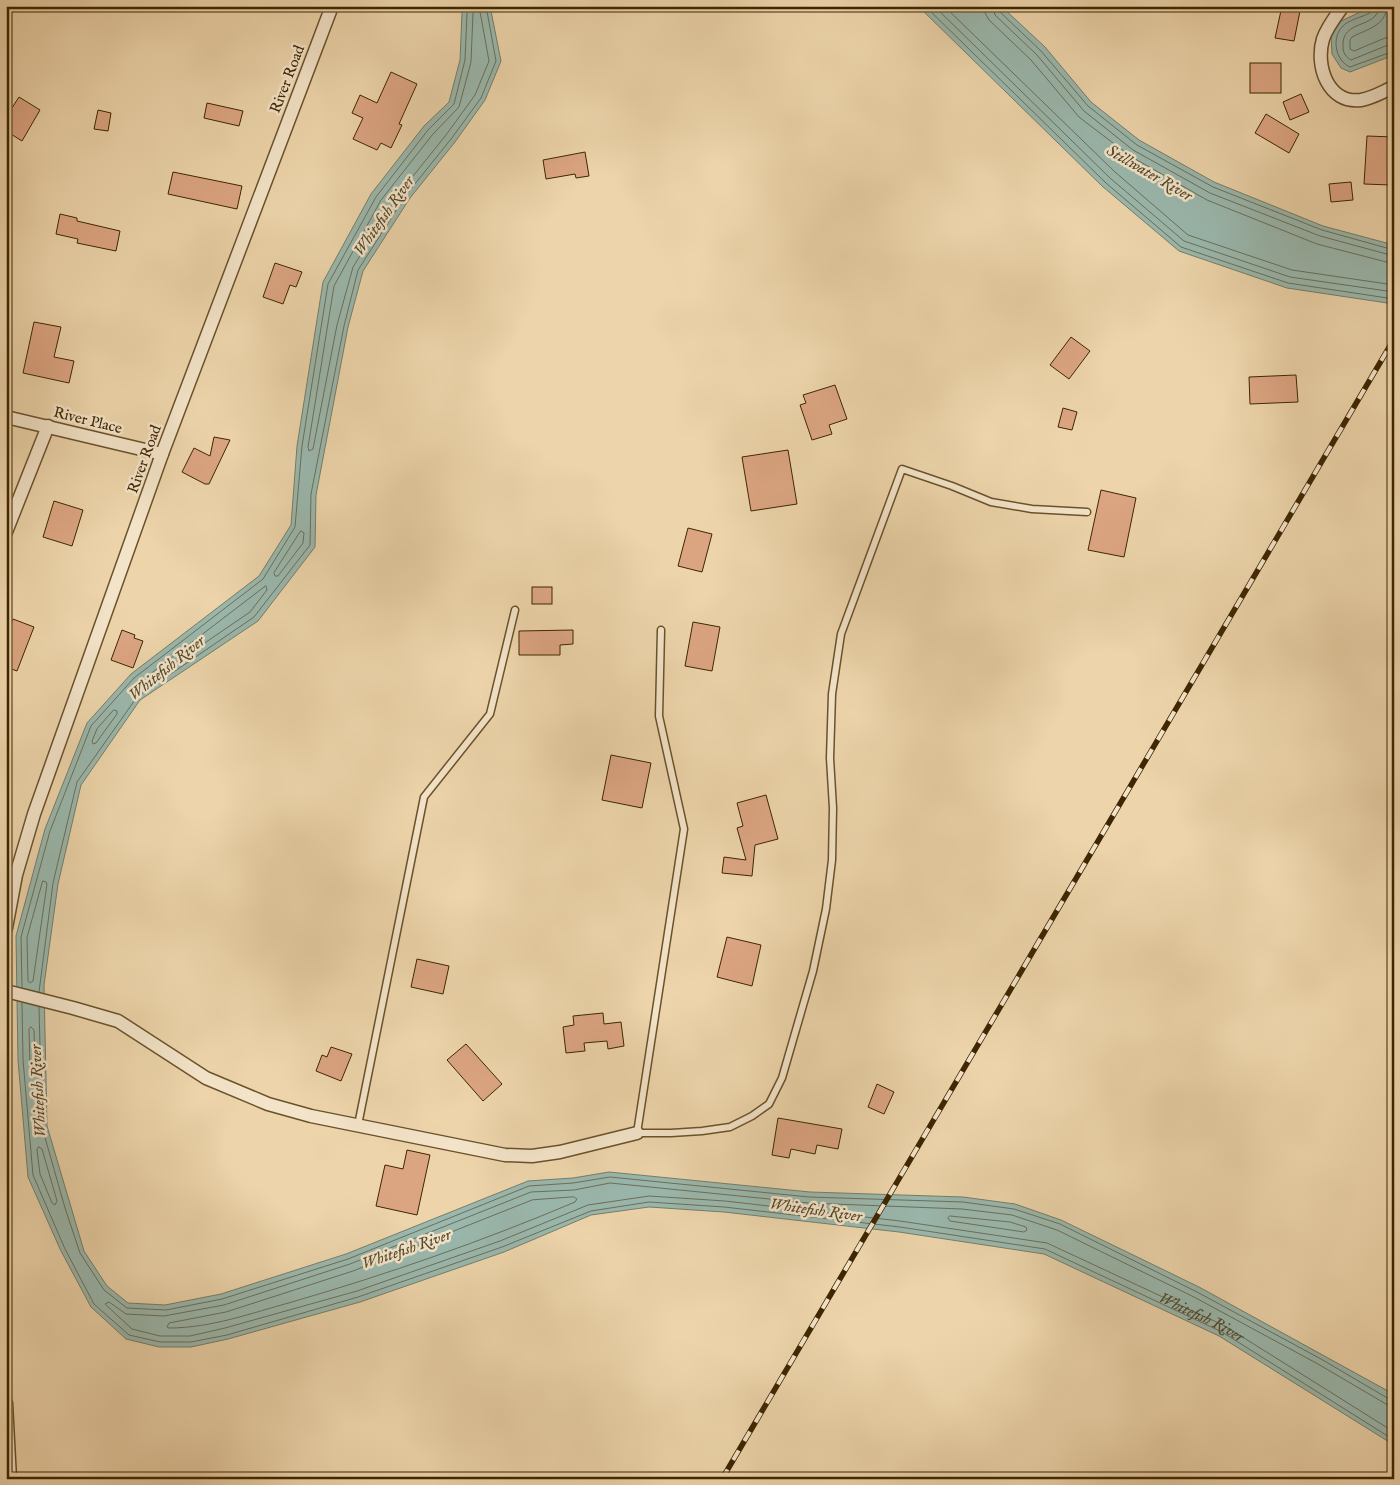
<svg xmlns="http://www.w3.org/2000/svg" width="1400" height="1485" font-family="'IM FELL English',serif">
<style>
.water{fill:#9ab8ae;stroke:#757e69}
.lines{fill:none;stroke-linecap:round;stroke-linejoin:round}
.shore{stroke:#6c6f58;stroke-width:1}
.building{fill:#dca582;stroke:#3d2601}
.lane-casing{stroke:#69522b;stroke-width:9}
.street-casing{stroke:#69522b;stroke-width:15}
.lane{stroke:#f3e3c8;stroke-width:6}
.street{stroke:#f3e3c8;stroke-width:12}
.rail-casing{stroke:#3d2601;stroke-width:5.5}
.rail{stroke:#f3e3c8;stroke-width:4;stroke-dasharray:11;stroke-linecap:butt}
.labels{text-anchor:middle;stroke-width:5;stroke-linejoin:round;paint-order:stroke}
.street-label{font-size:15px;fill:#3d2601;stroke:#f3e3c8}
.water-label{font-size:16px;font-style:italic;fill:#544a2c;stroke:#f3e3c8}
</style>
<rect width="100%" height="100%" fill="#edd4aa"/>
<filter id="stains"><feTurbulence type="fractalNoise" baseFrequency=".004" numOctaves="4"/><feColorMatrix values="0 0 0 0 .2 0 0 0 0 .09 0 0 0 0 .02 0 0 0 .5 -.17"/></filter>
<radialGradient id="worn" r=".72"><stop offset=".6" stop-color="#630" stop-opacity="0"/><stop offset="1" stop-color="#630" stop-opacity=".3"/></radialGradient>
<g class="water">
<polygon points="460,6 490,6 501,61 485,100 455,142 410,198 363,271 348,327 316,495 315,547 258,621 140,700 81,785 58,884 44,985 47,1126 84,1251 107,1286 128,1303 165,1305 221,1294 346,1254 528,1181 573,1178 609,1172 810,1192 963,1197 1015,1204 1061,1220 1199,1287 1388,1391 1394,1396 1394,1445 1219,1336 1044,1254 899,1232 724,1212 649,1207 591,1215 504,1252 360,1302 228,1339 191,1347 159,1347 126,1339 91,1307 61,1251 28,1177 18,1060 16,936 45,829 87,723 131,674 259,576 291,525 297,446 323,282 371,194 424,126 449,102 460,60 462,13"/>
<polygon points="918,6 1001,6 1045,47 1091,102 1139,140 1214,182 1323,226 1394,245 1394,304 1287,288 1179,251 1102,186"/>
<polygon points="1373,6 1394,6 1394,55 1350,72 1341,68 1332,54 1331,36 1339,22"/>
</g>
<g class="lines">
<g class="shore">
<polyline points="472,6 473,13 471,62 459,107 433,134 381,200 334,286 308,447 309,451 313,449 337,325 353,267 401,191 446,135 475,95 489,61 479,6"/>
<polyline points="925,6 1106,183 1181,247 1288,283 1394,299"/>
<polyline points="934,6 1110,178 1184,241 1290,277 1394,292"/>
<polyline points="944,6 1115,172 1188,235 1292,270 1394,285"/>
<polyline points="984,6 985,13 989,20 1031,60 1079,117 1130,156 1207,200 1317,244 1394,264"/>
<polyline points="992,6 995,15 1037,55 1084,111 1133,150 1210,193 1320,236 1394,256"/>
<polyline points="998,6 1000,12 1041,51 1088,106 1137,145 1213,187 1322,230 1394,250"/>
<path d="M1373,6L1370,13C1362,17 1348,20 1342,27C1331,39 1336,61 1350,67L1394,51"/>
<path d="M1379,6C1378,30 1341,18 1343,47C1343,53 1346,57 1351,60L1388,45L1394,44"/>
<path d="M1387,6C1386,26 1367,29 1352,37L1350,40V49L1354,51L1385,38L1394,37"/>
<polygon points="301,531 304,533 303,543 278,576 275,576 274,573"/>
<polygon points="266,586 267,590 250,612 155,677 151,677 152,673"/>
<polygon points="114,710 117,711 117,714 96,743 93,744 92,741 97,729"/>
<polygon points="43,881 46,882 47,884 33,981 30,983 28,981 27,938"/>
<polyline points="22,987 21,937 50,831 91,726 134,678 263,579 295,527 302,446 328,284 376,197 428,130 454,104 465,60 467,13 465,6"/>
<polyline points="39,992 53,883 77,782 137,697 254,617 310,545 311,494 344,326 358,270 406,195 451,139 481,98 496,61 486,6"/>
<polyline points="22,1003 23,1060 33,1175 65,1249 94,1304 129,1335 160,1342 191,1342 227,1335 358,1297 502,1247 591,1211 649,1202 724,1207 900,1227 1045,1249 1222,1332 1394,1440"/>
<polyline points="39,1007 42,1127 65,1208 80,1253 104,1290 127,1308 166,1310 222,1299 348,1259 529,1186 573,1183 610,1177 809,1197 963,1202 1014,1209 1060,1224 1197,1292 1321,1359 1389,1399 1394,1400"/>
<polygon points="31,1027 34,1030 35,1065 32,1067 30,1066 29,1030"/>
<polygon points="39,1147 42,1149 57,1201 55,1205 52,1203 40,1174 37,1150"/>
<path d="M574,1197L577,1199L575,1202C483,1241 388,1274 292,1302C252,1313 211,1328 169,1328L167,1327L169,1323L226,1312L353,1271L532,1200Z"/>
<polygon points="950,1216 1010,1222 1026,1227 1027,1230 1024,1232 950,1221 948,1218"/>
<path id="s1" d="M1394,1406L1386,1404L1318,1364L1194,1297L1057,1230L1012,1215L962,1209L809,1203L610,1183L574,1190L531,1192L350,1264L224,1305L164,1316L126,1314L109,1302L105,1304L132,1329L160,1336H190L225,1328L357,1291L500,1241L588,1205L649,1196L725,1201L900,1221L1047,1243L1225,1326L1394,1432"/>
</g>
</g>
<g class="building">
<polygon points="1282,6 1301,6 1294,41 1275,38"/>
<rect x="1250" y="63" width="31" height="30"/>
<polygon points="391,72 417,84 399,124 402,125 391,148 381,143 377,150 353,139 363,118 352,113 360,95 377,103"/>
<polygon points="1301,94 1309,112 1290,120 1283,102"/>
<polygon points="19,97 40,110 22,141 6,131 6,109 10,111"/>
<polygon points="207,103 243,111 239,126 204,118"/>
<polygon points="98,110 111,113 108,131 94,129"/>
<polygon points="1266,114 1299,134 1289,153 1255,133"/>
<polygon points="1367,136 1394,137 1391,185 1364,184"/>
<polygon points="585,152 589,176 576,178 575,174 546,179 543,160"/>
<polygon points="173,172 242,186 237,209 168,194"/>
<polygon points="1351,182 1353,200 1331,202 1329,184"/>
<polygon points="60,214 77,218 77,221 120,231 116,251 77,243 78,239 56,234"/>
<polygon points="275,263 302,272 296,287 290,285 283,304 263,297"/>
<polygon points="34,322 61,327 54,357 74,361 69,383 23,373"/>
<polygon points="1071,337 1090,351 1069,379 1050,365"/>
<polygon points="1296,375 1298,402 1250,404 1249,377"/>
<polygon points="835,385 847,419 829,425 832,434 812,440 800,405 806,403 803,395"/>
<polygon points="1063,408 1077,412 1072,430 1058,427"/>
<polygon points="214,437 230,440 209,484 205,484 182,472 194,448 210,456"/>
<polygon points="788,450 797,504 751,511 742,457"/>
<polygon points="1101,490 1136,498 1124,557 1088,550"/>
<polygon points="54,501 83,510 72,546 43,537"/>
<polygon points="688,528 712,534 702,572 678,566"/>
<rect x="532" y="587" width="20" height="17"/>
<polygon points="13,619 34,627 17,671 6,667 6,638"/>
<polygon points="693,622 720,627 712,671 685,666"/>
<polygon points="122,630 135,635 134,638 143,641 133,668 111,660"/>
<polygon points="573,630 573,644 560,645 560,655 519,655 519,631"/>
<polygon points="611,755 651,763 642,808 602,800"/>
<polygon points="766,795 778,839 755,845 752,876 722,873 724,857 746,860 737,828 743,826 737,803"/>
<polygon points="727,937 761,945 752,986 717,977"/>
<polygon points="417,959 449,966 443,994 411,987"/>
<polygon points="603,1013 604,1024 621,1022 624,1046 608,1049 607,1041 584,1043 585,1051 566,1053 563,1027 574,1025 573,1016"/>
<polygon points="466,1044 502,1084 483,1101 447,1060"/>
<polygon points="331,1047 352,1054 341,1081 316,1071 322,1055 327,1057"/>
<polygon points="877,1084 894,1092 884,1114 868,1107"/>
<polygon points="778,1118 842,1129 838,1149 817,1145 815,1154 791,1149 789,1158 772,1155"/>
<polygon points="407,1150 430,1155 417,1215 376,1206 385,1165 403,1169"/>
</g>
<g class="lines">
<g class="lane-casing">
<g id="lane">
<polyline points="661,630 659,716 684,829 637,1133 671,1133 702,1131 730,1127 752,1116 769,1104 782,1078 813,971 826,909 832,860 833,808 830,758 832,694 841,634 902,469 952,486 991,502 1032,509 1087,512"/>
<polyline points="358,1125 424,797 490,714 515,610"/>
</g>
</g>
<g class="street-casing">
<g id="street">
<path d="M1343,6C1336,16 1327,27 1323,39C1315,66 1328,104 1361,100C1373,98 1384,91 1394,87"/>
<polyline points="6,417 162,454"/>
<polyline points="6,532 48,426"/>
<polyline points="6,928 16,875 34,814 162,454 332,6"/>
<polyline points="6,991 73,1008 118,1021 206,1078 268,1104 311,1116 505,1155 532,1156 560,1152 637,1133"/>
<polyline points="6,1403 10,1479"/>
</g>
</g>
<use href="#lane" class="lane"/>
<use href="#street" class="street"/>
<g class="rail-casing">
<polyline id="rail" points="722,1479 1394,339"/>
</g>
<use href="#rail" class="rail"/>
</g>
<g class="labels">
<g class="street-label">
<text transform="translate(287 79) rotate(-69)" y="5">River Road</text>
<text transform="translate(88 420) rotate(14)" y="5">River Place</text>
<text transform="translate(144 459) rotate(-70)" y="5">River Road</text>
</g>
<g class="water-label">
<text transform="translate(1150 172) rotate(30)" y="6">Stillwater River</text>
<text transform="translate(383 215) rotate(-55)" y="6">Whitefish River</text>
<text transform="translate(166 667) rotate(-39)" y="6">Whitefish River</text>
<text transform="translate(37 1091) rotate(-93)" y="6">Whitefish River</text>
<text transform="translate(816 1209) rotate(8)" y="6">Whitefish River</text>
<text transform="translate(406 1248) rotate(-19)" y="6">Whitefish River</text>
<text dy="6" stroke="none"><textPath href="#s1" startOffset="2512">Whitefish River</textPath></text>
</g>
</g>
<rect width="1400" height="1485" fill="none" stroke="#edd4aa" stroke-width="25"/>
<rect x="8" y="8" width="1385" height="1470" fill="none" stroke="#3d2601" stroke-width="2.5"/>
<rect x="12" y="12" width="1375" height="1460" fill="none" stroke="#3d2601"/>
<rect width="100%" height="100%" filter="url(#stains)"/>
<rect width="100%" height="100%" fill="url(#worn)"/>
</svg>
